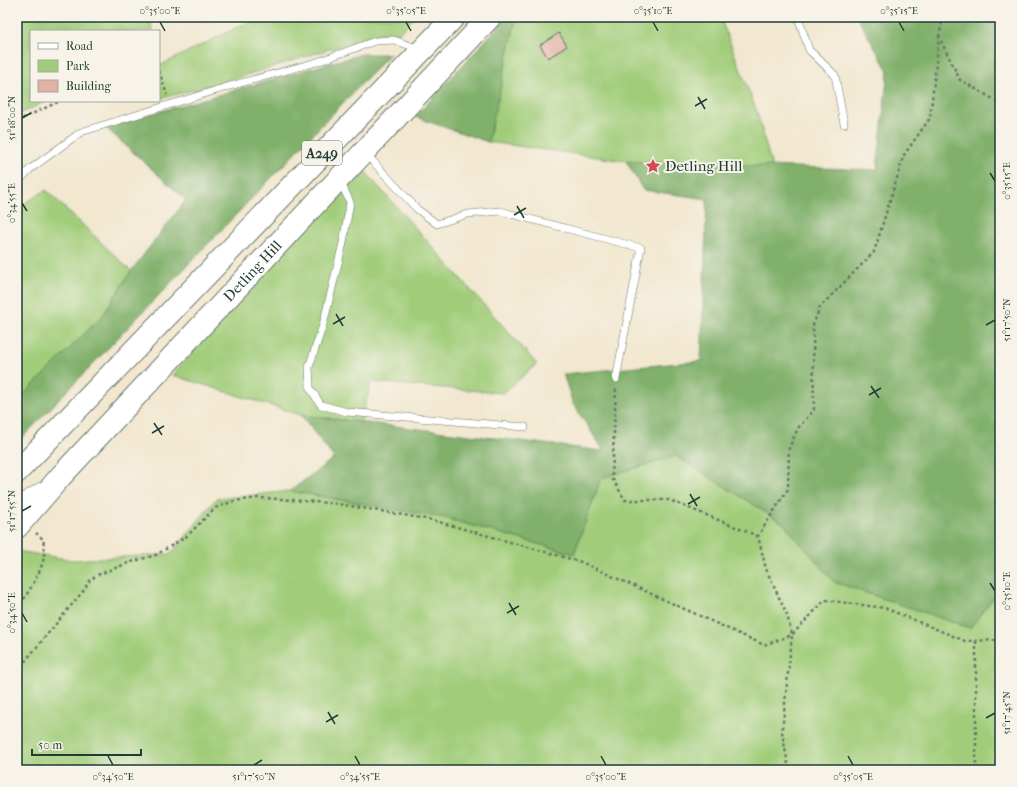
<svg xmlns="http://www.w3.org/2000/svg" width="1017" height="787" font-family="'IM FELL French Canon',serif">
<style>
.green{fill:#a1cd7a;stroke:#608557;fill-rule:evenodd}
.forest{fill:#80b06a;stroke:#50764f}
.building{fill:#e3b0a3}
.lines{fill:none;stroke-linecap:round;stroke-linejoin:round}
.service-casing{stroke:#69786a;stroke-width:8}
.minor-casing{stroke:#69786a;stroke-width:14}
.trunk-casing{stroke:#69786a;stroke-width:24}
.path{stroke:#69786a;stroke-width:2.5;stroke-dasharray:3 3;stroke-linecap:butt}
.service{stroke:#fff;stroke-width:7}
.minor{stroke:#fff;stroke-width:13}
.trunk{stroke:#fff;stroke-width:22}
.ticks{fill:none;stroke:#1f3d34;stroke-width:1.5}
.labels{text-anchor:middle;stroke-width:4;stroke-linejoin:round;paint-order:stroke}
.shield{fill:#f7f3e8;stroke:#60746a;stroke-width:1}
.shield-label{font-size:14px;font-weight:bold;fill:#1f3d34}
.poi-label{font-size:15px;fill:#1f3d34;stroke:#f7f3e8;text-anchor:start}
.street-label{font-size:15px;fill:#1f3d34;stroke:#f7f3e8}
.neatline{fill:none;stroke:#1f3d34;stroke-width:1.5}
.ticks-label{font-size:10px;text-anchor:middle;fill:#1f3d34}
</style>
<rect width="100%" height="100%" fill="#f7f3e8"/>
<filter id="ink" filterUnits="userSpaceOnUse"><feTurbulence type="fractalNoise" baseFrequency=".025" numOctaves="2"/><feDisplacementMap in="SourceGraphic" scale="8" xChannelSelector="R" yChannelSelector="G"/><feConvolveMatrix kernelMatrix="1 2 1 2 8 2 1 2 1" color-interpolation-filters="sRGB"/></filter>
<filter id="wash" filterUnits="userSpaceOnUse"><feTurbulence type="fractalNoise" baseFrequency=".012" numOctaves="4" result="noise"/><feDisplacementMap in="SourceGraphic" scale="16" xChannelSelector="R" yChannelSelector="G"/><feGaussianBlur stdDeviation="0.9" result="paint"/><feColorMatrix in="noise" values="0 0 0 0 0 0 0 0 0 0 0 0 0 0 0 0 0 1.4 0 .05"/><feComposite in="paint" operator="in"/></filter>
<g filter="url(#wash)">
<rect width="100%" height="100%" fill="#f2e7cf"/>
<g class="green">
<polygon points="17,17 149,17 153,31 31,31 31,101 47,101 17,115"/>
<polygon points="258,17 415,17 399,33 381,33 234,79 159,99 159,66"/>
<path d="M522,17H720L757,112L772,167L626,161L488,142L515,23ZM559,34L567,46L548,58L540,45Z"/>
<polygon points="361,167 537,364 503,393 371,382 361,422 301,415 172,375"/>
<polygon points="46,190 131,271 103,315 17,401 17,208"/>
<polygon points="676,456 783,523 835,582 970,628 1000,589 1000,770 17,770 17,551 72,560 171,554 216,499 290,491 445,518 574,554 601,478"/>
</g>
<g class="forest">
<polygon points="507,17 509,17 515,23 488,142 415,117"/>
<polygon points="857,17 1000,17 1000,589 970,628 834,582 783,523 676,456 601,478 574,554 445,518 290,491 334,458 301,415 604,451 573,404 563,374 701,361 707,199 643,190 626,161 877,170 888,71"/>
<polygon points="362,54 390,54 21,439 17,440 17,401 103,315 131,271 186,200 105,127"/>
</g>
<g id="blocks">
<polygon class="building" points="559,33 567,46 548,58 540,45"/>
</g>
</g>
<g filter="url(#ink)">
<use href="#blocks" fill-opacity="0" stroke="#69786a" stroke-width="1"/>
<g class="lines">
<g class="service-casing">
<g id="service">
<polyline points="798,17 809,50 835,75 844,124"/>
<polyline points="366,154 417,209 437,224 468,214 500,211 641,248 616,379"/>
<polyline points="340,181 350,202 343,243 323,325 309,367 310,388 321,405 347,412 525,427"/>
<polyline points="17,184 29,170 81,132 230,86 317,62 375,41 394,40 419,49"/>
</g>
</g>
<g class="minor-casing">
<polyline id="minor" points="17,504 41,489"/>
</g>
<g class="trunk-casing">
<g id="trunk">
<polyline points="17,472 454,17"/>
<path id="s1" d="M17,527L61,476L490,17"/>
</g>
</g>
<g class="path">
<polyline points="939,37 943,17"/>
<polyline points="159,71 167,95"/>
<polyline points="17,121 60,101"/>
<polyline points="616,389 612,478 625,500 669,500 758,536"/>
<path d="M17,609C25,598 44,568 44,555C44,550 43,546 44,540L36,533"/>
<polyline points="976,641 976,770"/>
<polyline points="17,671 84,590 89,581 97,575 131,562 156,555 187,536 215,508 234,501 258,498 280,499 338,504 432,520 581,562 764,645 792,635 825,600 885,608 965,641 1000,640"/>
<polyline points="322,770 324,770"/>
<polyline points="789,770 782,732 792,635 787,615 766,569 758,536 788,489 789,448 798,428 814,410 813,325 820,307 874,252 904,155 930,118 939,37 960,80 1000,103"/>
</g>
<use href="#service" class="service"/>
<use href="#minor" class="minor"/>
<use href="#trunk" class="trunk"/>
</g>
</g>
<path class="ticks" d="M160,22L165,31M406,22L411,31M653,22L658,31M899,22L904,31M698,97L705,109M695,106L707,99M22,118L31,113M990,173L995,181M22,203L27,211M517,206L524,218M514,215L526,208M336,314L343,326M333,324L345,317M986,325L995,320M871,386L879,398M869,395L881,388M154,423L162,435M152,433L164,426M690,494L697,506M688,504L700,497M22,511L31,506M990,583L995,591M509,603L516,615M22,613L27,622M507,613L519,606M328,712L335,724M986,718L995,713M326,722L338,715M108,756L113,765M355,756L360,765M601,756L606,765M848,756L853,765M254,765L262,760"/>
<defs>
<g id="sight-bare" transform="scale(1.2)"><path d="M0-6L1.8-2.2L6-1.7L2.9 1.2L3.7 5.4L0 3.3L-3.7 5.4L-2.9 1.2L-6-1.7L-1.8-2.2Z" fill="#d1495b" stroke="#f7f3e8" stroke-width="2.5" paint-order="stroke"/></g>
</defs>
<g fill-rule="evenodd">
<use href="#sight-bare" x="653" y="166"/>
</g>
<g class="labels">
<rect class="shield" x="302" y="141" width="40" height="24" rx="3"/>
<g class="shield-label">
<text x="322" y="158">A249</text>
</g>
<g class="poi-label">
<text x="665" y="171">Detling Hill</text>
</g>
<g class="street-label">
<text dy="5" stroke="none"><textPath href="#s1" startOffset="348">Detling Hill</textPath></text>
</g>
</g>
<rect width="1017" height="787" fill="none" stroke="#f7f3e8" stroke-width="44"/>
<rect x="30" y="30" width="130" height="72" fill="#f7f3e8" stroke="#a1aaa0"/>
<rect x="38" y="43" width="20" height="6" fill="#ffffff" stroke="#a1aaa0"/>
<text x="66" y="50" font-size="12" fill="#1f3d34">Road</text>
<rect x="38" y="60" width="20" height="12" fill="#a1cd7a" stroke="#a1aaa0"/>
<text x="66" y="70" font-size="12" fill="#1f3d34">Park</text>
<rect x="38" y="80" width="20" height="12" fill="#e3b0a3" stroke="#a1aaa0"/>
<text x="66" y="90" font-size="12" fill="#1f3d34">Building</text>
<path d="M32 749v6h109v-6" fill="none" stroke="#1f3d34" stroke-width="2"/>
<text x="38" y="749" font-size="12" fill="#1f3d34" stroke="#f7f3e8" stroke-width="3" paint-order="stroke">50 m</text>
<rect x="22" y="22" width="973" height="743" class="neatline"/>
<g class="ticks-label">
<text x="160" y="14">0°35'00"E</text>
<text x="406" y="14">0°35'05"E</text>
<text x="653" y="14">0°35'10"E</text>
<text x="899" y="14">0°35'15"E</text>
<text transform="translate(11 118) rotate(-90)" y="4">51°18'00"N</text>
<text transform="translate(1006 181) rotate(-90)" y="4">0°35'15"E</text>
<text transform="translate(11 203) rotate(-90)" y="4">0°34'55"E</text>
<text transform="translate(1006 320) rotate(-90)" y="4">51°17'50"N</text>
<text transform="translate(11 511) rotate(-90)" y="4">51°17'55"N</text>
<text transform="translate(1006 591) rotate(-90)" y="4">0°35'10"E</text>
<text transform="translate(11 613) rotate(-90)" y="4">0°34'50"E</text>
<text transform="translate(1006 713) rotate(-90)" y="4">51°17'45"N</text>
<text x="113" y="780">0°34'50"E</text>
<text x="254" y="780">51°17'50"N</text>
<text x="360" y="780">0°34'55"E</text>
<text x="606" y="780">0°35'00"E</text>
<text x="853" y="780">0°35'05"E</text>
</g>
</svg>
